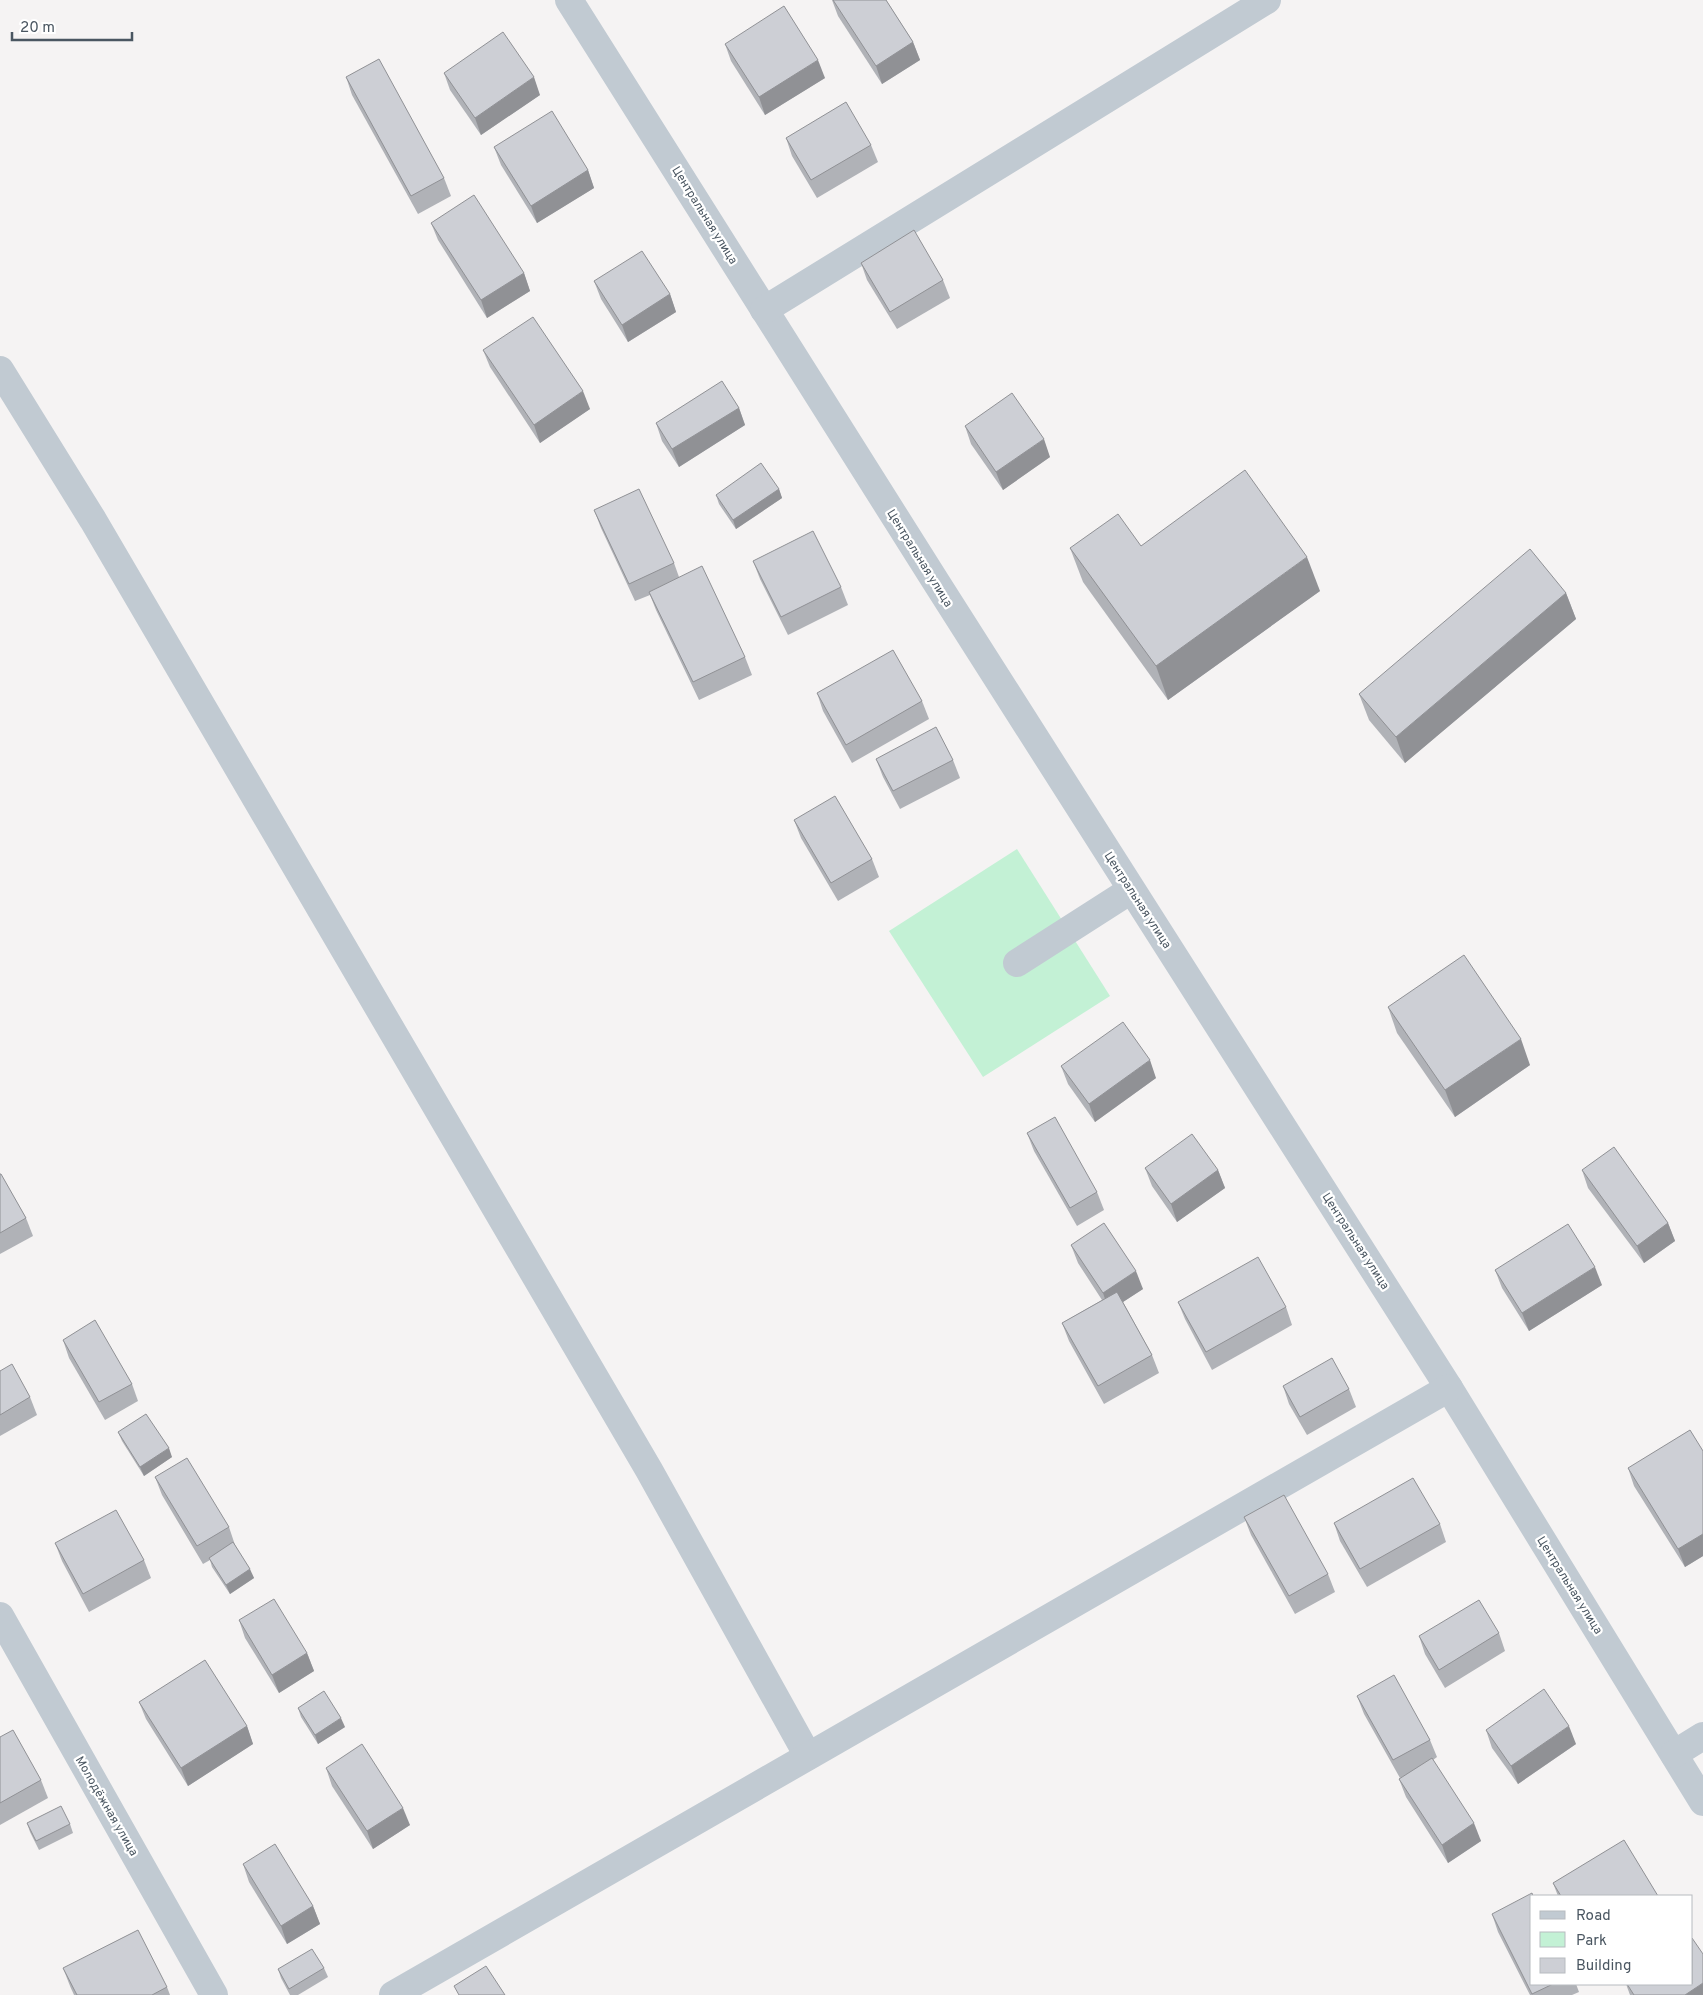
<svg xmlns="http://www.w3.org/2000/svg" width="1703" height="1995" font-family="Overpass,sans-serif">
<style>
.park{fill:#c3f1d5}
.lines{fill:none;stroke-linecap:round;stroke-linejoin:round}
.minor{stroke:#c1cad2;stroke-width:28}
.wall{fill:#b0b2b7}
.shaded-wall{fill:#909195}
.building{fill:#cdcfd5;stroke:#909195}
.labels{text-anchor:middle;stroke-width:4.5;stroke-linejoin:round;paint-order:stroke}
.street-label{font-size:12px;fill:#4a5661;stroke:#fff}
</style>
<rect width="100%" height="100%" fill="#f5f3f3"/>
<polygon class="park" points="1017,849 1110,996 983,1077 889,931"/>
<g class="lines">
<g class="minor">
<polyline points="569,0 936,582 1449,1388 1703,1802"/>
<polyline points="764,310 1267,0"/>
<polyline points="0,370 93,520 649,1470 808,1756"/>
<polyline points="1017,963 1131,890"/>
<polyline points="0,1616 214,1995"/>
<polyline points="1674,1754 1703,1736"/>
<polyline points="393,1995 1449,1388"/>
</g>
</g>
<g class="wall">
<polygon points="832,0 886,0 913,42 920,60 882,84 838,16"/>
<polygon points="725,44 825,78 765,115 731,61"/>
<polygon points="444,73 540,95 481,135 450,90"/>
<polygon points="346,77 444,178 451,196 418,214 352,95"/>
<polygon points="786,138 871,145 878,162 817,198 792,156"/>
<polygon points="494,147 588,170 594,188 537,223 501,165"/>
<polygon points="431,223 524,273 530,291 487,318 438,240"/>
<polygon points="861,263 943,280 950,298 897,329 867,280"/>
<polygon points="594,281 670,294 676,312 628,342 601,299"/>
<polygon points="483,350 590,409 540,443 490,367"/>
<polygon points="739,408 745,425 679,467 662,441 656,423"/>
<polygon points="965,426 1050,457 1003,490 971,444"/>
<polygon points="779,489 782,498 736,529 719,504 716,495"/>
<polygon points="594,510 674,563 679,577 745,657 752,675 699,700 656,610 650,595 635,601 601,528"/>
<polygon points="1141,546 1320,591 1168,700 1083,582 1070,548"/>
<polygon points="753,561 841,587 848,605 788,635 760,579"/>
<polygon points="1566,593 1576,619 1405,763 1369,720 1359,694"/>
<polygon points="817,693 922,701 929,719 852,763 823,711"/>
<polygon points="876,759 953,760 960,778 900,809 883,777"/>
<polygon points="794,820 872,859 879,877 838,901 801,838"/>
<polygon points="1388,1007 1530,1065 1455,1117 1397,1033"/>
<polygon points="1061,1066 1156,1078 1095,1122 1068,1084"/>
<polygon points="1027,1133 1097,1192 1104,1210 1077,1226 1034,1151"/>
<polygon points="1145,1168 1218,1170 1225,1188 1177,1222 1152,1186"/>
<polygon points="1582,1170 1668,1223 1675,1241 1644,1263 1588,1188"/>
<polygon points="0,1174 26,1218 33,1236 0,1254"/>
<polygon points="1071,1245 1143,1289 1123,1302 1152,1355 1159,1373 1104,1404 1069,1341 1062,1323 1102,1300 1078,1263"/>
<polygon points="1495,1270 1602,1285 1529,1331 1502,1288"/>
<polygon points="1178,1302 1286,1307 1292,1325 1212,1370 1185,1319"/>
<polygon points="63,1340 132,1384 138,1401 105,1420 69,1358"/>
<polygon points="0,1371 30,1397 37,1415 0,1436"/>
<polygon points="1283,1386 1349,1389 1356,1407 1307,1435 1289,1404"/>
<polygon points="118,1432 172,1457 144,1476 122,1441"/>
<polygon points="1703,1451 1703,1556 1685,1567 1634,1486 1628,1468"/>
<polygon points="155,1477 229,1527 235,1545 254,1578 230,1594 212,1567 210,1560 203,1564 162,1495"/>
<polygon points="1244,1517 1328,1574 1335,1592 1295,1614 1251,1535"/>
<polygon points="1334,1523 1440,1524 1446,1542 1367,1587 1340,1541"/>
<polygon points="55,1543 144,1560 151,1578 89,1612 62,1561"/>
<polygon points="239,1620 307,1653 314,1671 279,1693 245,1638"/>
<polygon points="1499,1633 1505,1651 1445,1688 1425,1654 1419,1636"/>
<polygon points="1357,1696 1430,1740 1437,1757 1433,1760 1481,1841 1448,1863 1406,1797 1399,1779 1409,1773 1400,1778 1364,1714"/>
<polygon points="139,1702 247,1726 253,1744 188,1786 146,1719"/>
<polygon points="298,1708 345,1727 318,1744 301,1717"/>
<polygon points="1486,1730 1576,1744 1518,1784 1492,1748"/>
<polygon points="0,1737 41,1780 48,1798 0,1825"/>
<polygon points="326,1768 410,1825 373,1849 332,1786"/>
<polygon points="27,1823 70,1824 73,1833 39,1850 30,1832"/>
<polygon points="243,1864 313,1906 320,1924 287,1944 249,1882"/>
<polygon points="1553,1883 1658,1896 1558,1896"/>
<polygon points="1492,1914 1532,1984 1576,1984 1579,1992 1572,1995 1530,1995 1498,1932"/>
<polygon points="63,1968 167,1987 170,1995 74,1995 70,1986"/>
<polygon points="324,1968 328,1977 298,1995 290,1995 281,1978 278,1969"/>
<polygon points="1626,1984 1692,1984 1703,1995 1630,1995"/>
</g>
<g class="shaded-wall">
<polygon points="913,42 920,60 882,84 876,66"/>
<polygon points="818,60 825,78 765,115 759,97"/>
<polygon points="534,77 540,95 481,135 475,118"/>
<polygon points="588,170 594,188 537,223 531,206"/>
<polygon points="524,273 530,291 487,318 481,300"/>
<polygon points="670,294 676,312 628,342 622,325"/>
<polygon points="583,391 590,409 540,443 534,425"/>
<polygon points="739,408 745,425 679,467 672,449"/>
<polygon points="1044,439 1050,457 1003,490 996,472"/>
<polygon points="779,489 782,498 736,529 733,520"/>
<polygon points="1307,557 1320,591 1168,700 1156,666"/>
<polygon points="1566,593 1576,619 1405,763 1396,737"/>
<polygon points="1521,1039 1530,1065 1455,1117 1445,1090"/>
<polygon points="1150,1060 1156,1078 1095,1122 1089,1104"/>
<polygon points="1218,1170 1225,1188 1177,1222 1171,1204"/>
<polygon points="1668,1223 1675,1241 1644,1263 1637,1246"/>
<polygon points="1595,1267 1602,1285 1529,1331 1522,1313"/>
<polygon points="1136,1271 1143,1289 1109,1311 1103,1293"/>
<polygon points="169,1448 172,1457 144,1476 140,1467"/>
<polygon points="1703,1534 1703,1556 1685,1567 1678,1549"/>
<polygon points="250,1569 254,1578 230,1594 226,1585"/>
<polygon points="307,1653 314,1671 279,1693 272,1675"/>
<polygon points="341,1718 345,1727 318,1744 315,1735"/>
<polygon points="247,1726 253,1744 188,1786 181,1768"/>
<polygon points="1569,1726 1576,1744 1518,1784 1511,1766"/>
<polygon points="403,1808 410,1825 373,1849 367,1831"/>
<polygon points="1474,1823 1481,1841 1448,1863 1442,1845"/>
<polygon points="313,1906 320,1924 287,1944 281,1926"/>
<polygon points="1703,1983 1703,1995 1685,1995"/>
</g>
<g class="building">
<polygon points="833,0 886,0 913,42 876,66"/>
<polygon points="784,6 818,60 759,97 725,44"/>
<polygon points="503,32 534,77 475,118 444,73"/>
<polygon points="379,59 444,178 411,196 346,77"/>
<polygon points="846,102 871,145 811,180 786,138"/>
<polygon points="552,111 588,170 531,206 494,147"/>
<polygon points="474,195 524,273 481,300 431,223"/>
<polygon points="914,230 943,280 890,312 861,263"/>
<polygon points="642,251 670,294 622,325 594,281"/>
<polygon points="533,317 583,391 534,425 483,350"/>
<polygon points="722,381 739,408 672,449 656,423"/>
<polygon points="1012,393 1044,439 996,472 965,426"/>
<polygon points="761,463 779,489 733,520 716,495"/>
<polygon points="1245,470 1307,557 1156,666 1070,548 1118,514 1141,546"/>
<polygon points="639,489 674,563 629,584 594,510"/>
<polygon points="813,531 841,587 781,617 753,561"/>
<polygon points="1530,549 1566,593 1396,737 1359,694"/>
<polygon points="702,566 745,657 693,682 649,592"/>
<polygon points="893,650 922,701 846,745 817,693"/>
<polygon points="936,727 953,760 893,791 876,759"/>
<polygon points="835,796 872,859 831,883 794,820"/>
<polygon points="1464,955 1521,1039 1445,1090 1388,1007"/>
<polygon points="1123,1022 1150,1060 1089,1104 1061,1066"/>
<polygon points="1055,1117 1097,1192 1070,1208 1027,1133"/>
<polygon points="1192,1134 1218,1170 1171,1204 1145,1168"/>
<polygon points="1614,1147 1668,1223 1637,1246 1582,1170"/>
<polygon points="0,1174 1,1174 26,1218 0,1233"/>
<polygon points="1104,1223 1136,1271 1103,1293 1071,1245"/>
<polygon points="1568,1224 1595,1267 1522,1313 1495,1270"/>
<polygon points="1258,1257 1286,1307 1206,1352 1178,1302"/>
<polygon points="1117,1292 1152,1355 1098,1386 1062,1323"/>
<polygon points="95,1320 132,1384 99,1402 63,1340"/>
<polygon points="1332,1358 1349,1389 1300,1417 1283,1386"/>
<polygon points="12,1364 30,1397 0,1415 0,1371"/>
<polygon points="146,1414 169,1448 140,1467 118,1432"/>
<polygon points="1690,1430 1703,1451 1703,1534 1678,1549 1628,1468"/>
<polygon points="187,1458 229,1527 197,1546 155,1477"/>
<polygon points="1413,1478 1440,1524 1360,1569 1334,1523"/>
<polygon points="1284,1495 1328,1574 1289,1596 1244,1517"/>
<polygon points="116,1510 144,1560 83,1594 55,1543"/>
<polygon points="233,1542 250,1569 226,1585 209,1558"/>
<polygon points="274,1599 307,1653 272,1675 239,1620"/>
<polygon points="1479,1600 1499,1633 1439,1670 1419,1636"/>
<polygon points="205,1660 247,1726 181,1768 139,1702"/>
<polygon points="1394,1675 1430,1740 1393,1760 1357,1696"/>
<polygon points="1544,1689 1569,1726 1511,1766 1486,1730"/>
<polygon points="324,1691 341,1718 315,1735 298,1708"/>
<polygon points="13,1730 41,1780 0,1803 0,1737"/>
<polygon points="362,1744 403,1808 367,1831 326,1768"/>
<polygon points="1432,1758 1474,1823 1442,1845 1399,1779"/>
<polygon points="61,1806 70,1824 36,1841 27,1823"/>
<polygon points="1624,1840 1658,1896 1561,1896 1553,1883"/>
<polygon points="275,1844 313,1906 281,1926 243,1864"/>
<polygon points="1532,1893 1533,1896 1532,1896 1532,1984 1553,1984 1532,1994 1492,1914"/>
<polygon points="138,1930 167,1987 152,1995 77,1995 63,1968"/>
<polygon points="1692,1938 1703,1954 1703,1983 1685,1995 1634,1995 1627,1984 1692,1984"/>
<polygon points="312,1949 324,1968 289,1989 278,1969"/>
<polygon points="486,1966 505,1995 459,1995 454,1986"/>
</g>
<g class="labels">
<g class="street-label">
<text transform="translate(705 215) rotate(58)" y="4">Центральная улица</text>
<text transform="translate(920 558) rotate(58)" y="4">Центральная улица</text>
<text transform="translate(1138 900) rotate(57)" y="4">Центральная улица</text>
<text transform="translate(1356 1241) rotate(57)" y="4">Центральная улица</text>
<text transform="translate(1570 1585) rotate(58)" y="4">Центральная улица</text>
<text transform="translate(107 1806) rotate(60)" y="4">Молодёжная улица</text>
</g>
</g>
<rect x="1530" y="1895" width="162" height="90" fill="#ffffff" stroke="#b7bbc0"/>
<rect x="1540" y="1911" width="25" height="8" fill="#c1cad2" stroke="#b7bbc0"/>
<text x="1576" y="1920" font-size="15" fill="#4a5661">Road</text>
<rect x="1540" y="1932" width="25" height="15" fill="#c3f1d5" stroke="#b7bbc0"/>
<text x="1576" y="1945" font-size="15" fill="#4a5661">Park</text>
<rect x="1540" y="1958" width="25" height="15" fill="#cdcfd5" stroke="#b7bbc0"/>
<text x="1576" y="1970" font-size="15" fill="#4a5661">Building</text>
<path d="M12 32v8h120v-8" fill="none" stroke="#4a5661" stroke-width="2.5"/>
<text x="20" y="32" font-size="15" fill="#4a5661" stroke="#ffffff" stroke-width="4" paint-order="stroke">20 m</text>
</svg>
